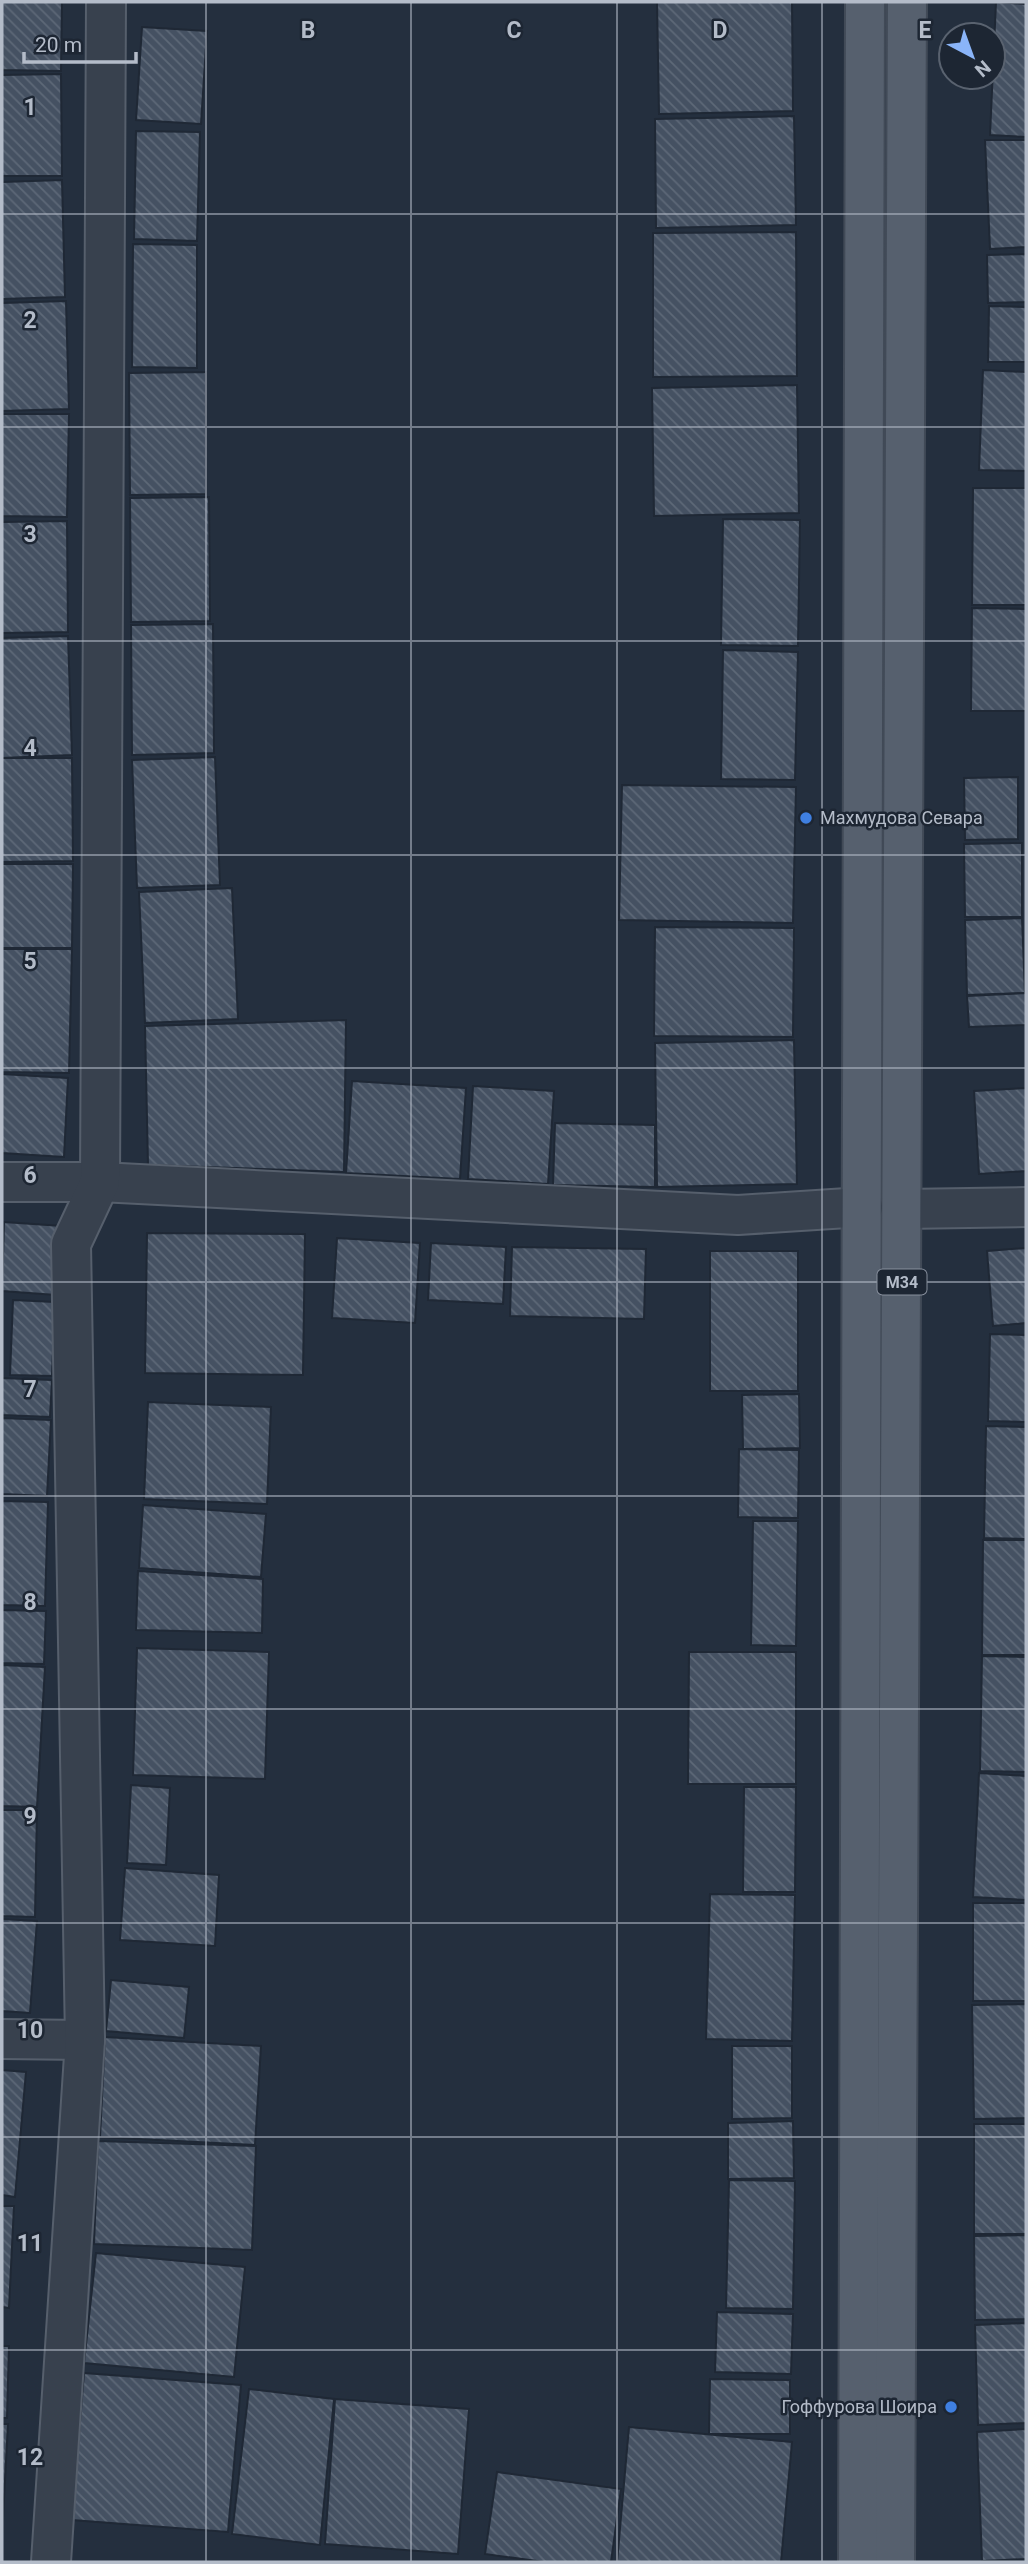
<svg xmlns="http://www.w3.org/2000/svg" width="1028" height="2564" font-family="Roboto,sans-serif">
<style>
.building{fill:url(#building-back-hatch);stroke:#1f2835;stroke-width:2}
.lines{fill:none;stroke-linecap:round;stroke-linejoin:round}
.minor-casing{stroke:#565f6c;stroke-width:42}
.major-casing{stroke:#414a57;stroke-width:42}
.minor{stroke:#38414e;stroke-width:38}
.major{stroke:#56606e;stroke-width:38}
.grid{fill:none;stroke:#b4bcc9;stroke-width:2;stroke-opacity:0.55}
.shop-dot{fill:#3f7fe0;stroke:#1d2633;stroke-width:2.5}
.labels{text-anchor:middle;stroke-width:5;stroke-linejoin:round;paint-order:stroke}
.shield{fill:#1d2633;stroke:#878f9c;stroke-width:2}
.shield-label{font-size:16px;font-weight:bold;fill:#b4bcc9}
.poi-label{font-size:18px;fill:#b4bcc9;stroke:#1d2633;text-anchor:start}
.grid-label{font-size:23px;text-anchor:middle;font-weight:bold;fill:#b4bcc9;stroke:#1d2633;stroke-width:5;stroke-linejoin:round;paint-order:stroke}
</style>
<defs>
<pattern id="building-back-hatch" width="6" height="6" patternUnits="userSpaceOnUse" patternTransform="scale(1.75)"><rect width="6" height="6" fill="#455162"/><path d="M-1 5l2 2M0 0l6 6M5-1l2 2" fill="none" stroke="#5d6877"/></pattern>
</defs>
<rect width="100%" height="100%" fill="#242f3e"/>
<g class="building">
<polygon points="2,2 62,2 61,71 2,70"/>
<polygon points="657,2 792,2 793,111 659,114"/>
<polygon points="996,2 1026,4 1026,137 990,135"/>
<polygon points="142,27 207,31 201,124 136,120"/>
<polygon points="61,74 62,176 2,176 2,75"/>
<polygon points="794,116 796,225 656,228 655,119"/>
<polygon points="136,131 200,132 197,241 134,239"/>
<polygon points="985,140 1026,140 1026,247 990,249"/>
<polygon points="62,180 65,297 2,299 2,182"/>
<polygon points="796,232 797,376 653,377 653,233"/>
<polygon points="133,244 197,245 197,368 132,367"/>
<polygon points="1026,254 1026,302 988,303 987,255"/>
<polygon points="66,301 69,409 2,411 2,303"/>
<polygon points="989,306 1026,307 1026,362 988,362"/>
<polygon points="983,370 1026,372 1026,471 979,470"/>
<polygon points="206,372 206,494 130,495 129,373"/>
<polygon points="797,385 799,513 654,516 652,388"/>
<polygon points="2,414 69,414 67,517 2,516"/>
<polygon points="973,488 1026,488 1026,605 972,605"/>
<polygon points="209,497 210,621 131,622 130,498"/>
<polygon points="723,519 800,520 798,646 721,645"/>
<polygon points="67,521 68,632 2,633 2,522"/>
<polygon points="972,608 1026,609 1026,711 971,711"/>
<polygon points="213,624 214,753 132,755 131,625"/>
<polygon points="68,636 72,755 2,758 2,638"/>
<polygon points="723,650 798,652 795,780 721,779"/>
<polygon points="215,757 220,885 137,888 132,760"/>
<polygon points="2,758 72,758 73,861 2,862"/>
<polygon points="1018,777 1018,839 965,840 964,778"/>
<polygon points="622,785 796,787 793,923 619,920"/>
<polygon points="1022,843 1022,917 965,917 964,844"/>
<polygon points="2,864 73,864 72,948 2,948"/>
<polygon points="232,888 238,1019 145,1023 139,892"/>
<polygon points="1022,918 1025,993 967,995 965,920"/>
<polygon points="655,927 794,928 793,1037 654,1036"/>
<polygon points="2,949 72,949 69,1073 2,1072"/>
<polygon points="1026,993 1026,1025 969,1027 967,996"/>
<polygon points="346,1020 344,1172 148,1165 145,1026"/>
<polygon points="794,1040 797,1184 657,1187 655,1043"/>
<polygon points="2,1074 68,1078 64,1157 2,1153"/>
<polygon points="352,1081 466,1088 460,1179 346,1173"/>
<polygon points="473,1086 554,1091 548,1184 468,1179"/>
<polygon points="1026,1088 1026,1171 979,1174 974,1091"/>
<polygon points="555,1123 655,1125 655,1187 553,1185"/>
<polygon points="4,1222 62,1226 56,1295 2,1291"/>
<polygon points="147,1233 305,1234 303,1375 145,1373"/>
<polygon points="337,1238 420,1243 415,1323 332,1318"/>
<polygon points="431,1243 506,1247 503,1304 428,1300"/>
<polygon points="512,1247 646,1249 644,1319 510,1316"/>
<polygon points="1026,1248 1026,1323 993,1326 987,1251"/>
<rect x="710" y="1251" width="88" height="140"/>
<polygon points="13,1300 55,1302 52,1376 10,1375"/>
<polygon points="990,1334 1026,1335 1026,1422 988,1421"/>
<polygon points="2,1378 52,1380 50,1417 2,1415"/>
<polygon points="799,1394 800,1448 743,1449 742,1395"/>
<polygon points="148,1402 271,1407 267,1504 144,1499"/>
<polygon points="2,1418 51,1420 47,1496 2,1494"/>
<polygon points="986,1426 1026,1427 1026,1539 984,1538"/>
<polygon points="739,1449 799,1450 798,1518 738,1517"/>
<polygon points="2,1501 48,1502 45,1606 2,1605"/>
<polygon points="143,1505 266,1514 261,1577 139,1568"/>
<polygon points="753,1521 798,1521 796,1646 751,1645"/>
<polygon points="983,1540 1026,1540 1026,1655 982,1655"/>
<polygon points="138,1571 263,1579 262,1633 136,1630"/>
<polygon points="2,1610 46,1611 44,1664 2,1663"/>
<polygon points="137,1648 269,1652 265,1779 133,1775"/>
<polygon points="689,1652 796,1652 796,1784 688,1784"/>
<polygon points="982,1656 1026,1657 1026,1772 980,1771"/>
<polygon points="2,1665 45,1667 37,1807 2,1806"/>
<polygon points="979,1773 1026,1776 1026,1900 973,1897"/>
<polygon points="131,1785 170,1788 166,1865 127,1863"/>
<polygon points="744,1787 796,1787 795,1892 743,1892"/>
<polygon points="2,1810 37,1810 35,1917 2,1916"/>
<polygon points="125,1868 219,1875 215,1946 120,1940"/>
<polygon points="710,1894 795,1895 792,2041 706,2039"/>
<rect x="973" y="1903" width="53" height="98"/>
<polygon points="2,1919 37,1921 30,2013 2,2011"/>
<polygon points="111,1980 189,1987 184,2038 106,2031"/>
<polygon points="1026,2004 1026,2118 974,2119 972,2005"/>
<polygon points="105,2037 261,2046 255,2145 100,2137"/>
<polygon points="732,2046 792,2046 792,2118 732,2119"/>
<polygon points="2,2070 26,2072 15,2197 2,2195"/>
<polygon points="793,2121 794,2178 728,2179 728,2123"/>
<rect x="974" y="2124" width="52" height="110"/>
<polygon points="98,2141 256,2146 252,2250 94,2244"/>
<polygon points="729,2180 795,2181 793,2309 726,2308"/>
<polygon points="2,2206 14,2206 9,2308 2,2307"/>
<polygon points="1026,2235 1026,2319 975,2320 974,2236"/>
<polygon points="96,2253 245,2267 234,2377 84,2363"/>
<polygon points="717,2312 793,2314 791,2374 715,2372"/>
<polygon points="1026,2323 1026,2423 978,2425 975,2325"/>
<polygon points="2,2346 9,2346 7,2418 2,2418"/>
<polygon points="84,2373 241,2385 228,2532 72,2520"/>
<polygon points="710,2379 790,2380 790,2434 709,2434"/>
<polygon points="249,2389 334,2399 320,2545 232,2534"/>
<polygon points="335,2399 469,2409 458,2554 325,2544"/>
<polygon points="2,2424 8,2424 2,2536"/>
<polygon points="629,2427 792,2442 781,2562 617,2562"/>
<polygon points="1026,2429 1026,2559 982,2561 977,2432"/>
<polygon points="497,2472 621,2489 611,2562 544,2562 485,2554"/>
</g>
<g class="lines">
<g class="minor-casing">
<g id="minor">
<polyline points="2,1182 100,1182 738,1215 863,1207"/>
<polyline points="903,1209 1026,1207"/>
<polyline points="2,2039 85,2040"/>
<polyline points="51,2562 85,2040 71,1244 100,1182 106,2"/>
</g>
</g>
<g class="major-casing">
<g id="major">
<polyline points="858,2562 865,2"/>
<polyline points="895,2562 907,2"/>
</g>
</g>
<use href="#minor" class="minor"/>
<use href="#major" class="major"/>
</g>
<path class="grid" d="M206,2V2562M411,2V2562M617,2V2562M822,2V2562M2,214H1026M2,427H1026M2,641H1026M2,855H1026M2,1068H1026M2,1282H1026M2,1496H1026M2,1709H1026M2,1923H1026M2,2137H1026M2,2350H1026"/>
<g class="shop-dot">
<circle cx="806" cy="818" r="7"/>
<circle cx="951" cy="2407" r="7"/>
</g>
<g class="labels">
<rect class="shield" x="877.5" y="1269.5" width="49" height="25" rx="5"/>
<g class="shield-label">
<text x="902" y="1288">M34</text>
</g>
<g class="poi-label">
<text x="820" y="824">Махмудова Севара</text>
<text x="937" y="2413" text-anchor="end">Гоффурова Шоира</text>
</g>
</g>
<g class="grid-label">
<text x="308" y="38">B</text>
<text x="514" y="38">C</text>
<text x="720" y="38">D</text>
<text x="925" y="38">E</text>
<text x="30" y="115">1</text>
<text x="30" y="328">2</text>
<text x="30" y="542">3</text>
<text x="30" y="756">4</text>
<text x="30" y="969">5</text>
<text x="30" y="1183">6</text>
<text x="30" y="1397">7</text>
<text x="30" y="1610">8</text>
<text x="30" y="1824">9</text>
<text x="30" y="2038">10</text>
<text x="30" y="2251">11</text>
<text x="30" y="2465">12</text>
</g>
<rect width="1028" height="2564" fill="none" stroke="#b4bcc9" stroke-width="7"/>
<g transform="translate(972 56) rotate(139)"><circle r="33" fill="#1d2633" stroke="#59626f" stroke-width="2"/>
<path d="M0-5L12 26L0 18L-12 26Z" fill="#8ab4f8"/>
<text y="-10" font-size="19" font-weight="bold" text-anchor="middle" fill="#b4bcc9">N</text>
</g>
<path d="M24 52v10h112v-10" fill="none" stroke="#b4bcc9" stroke-width="3.5"/>
<text x="35" y="52" font-size="21" fill="#b4bcc9" stroke="#1d2633" stroke-width="5" paint-order="stroke">20 m</text>
</svg>
